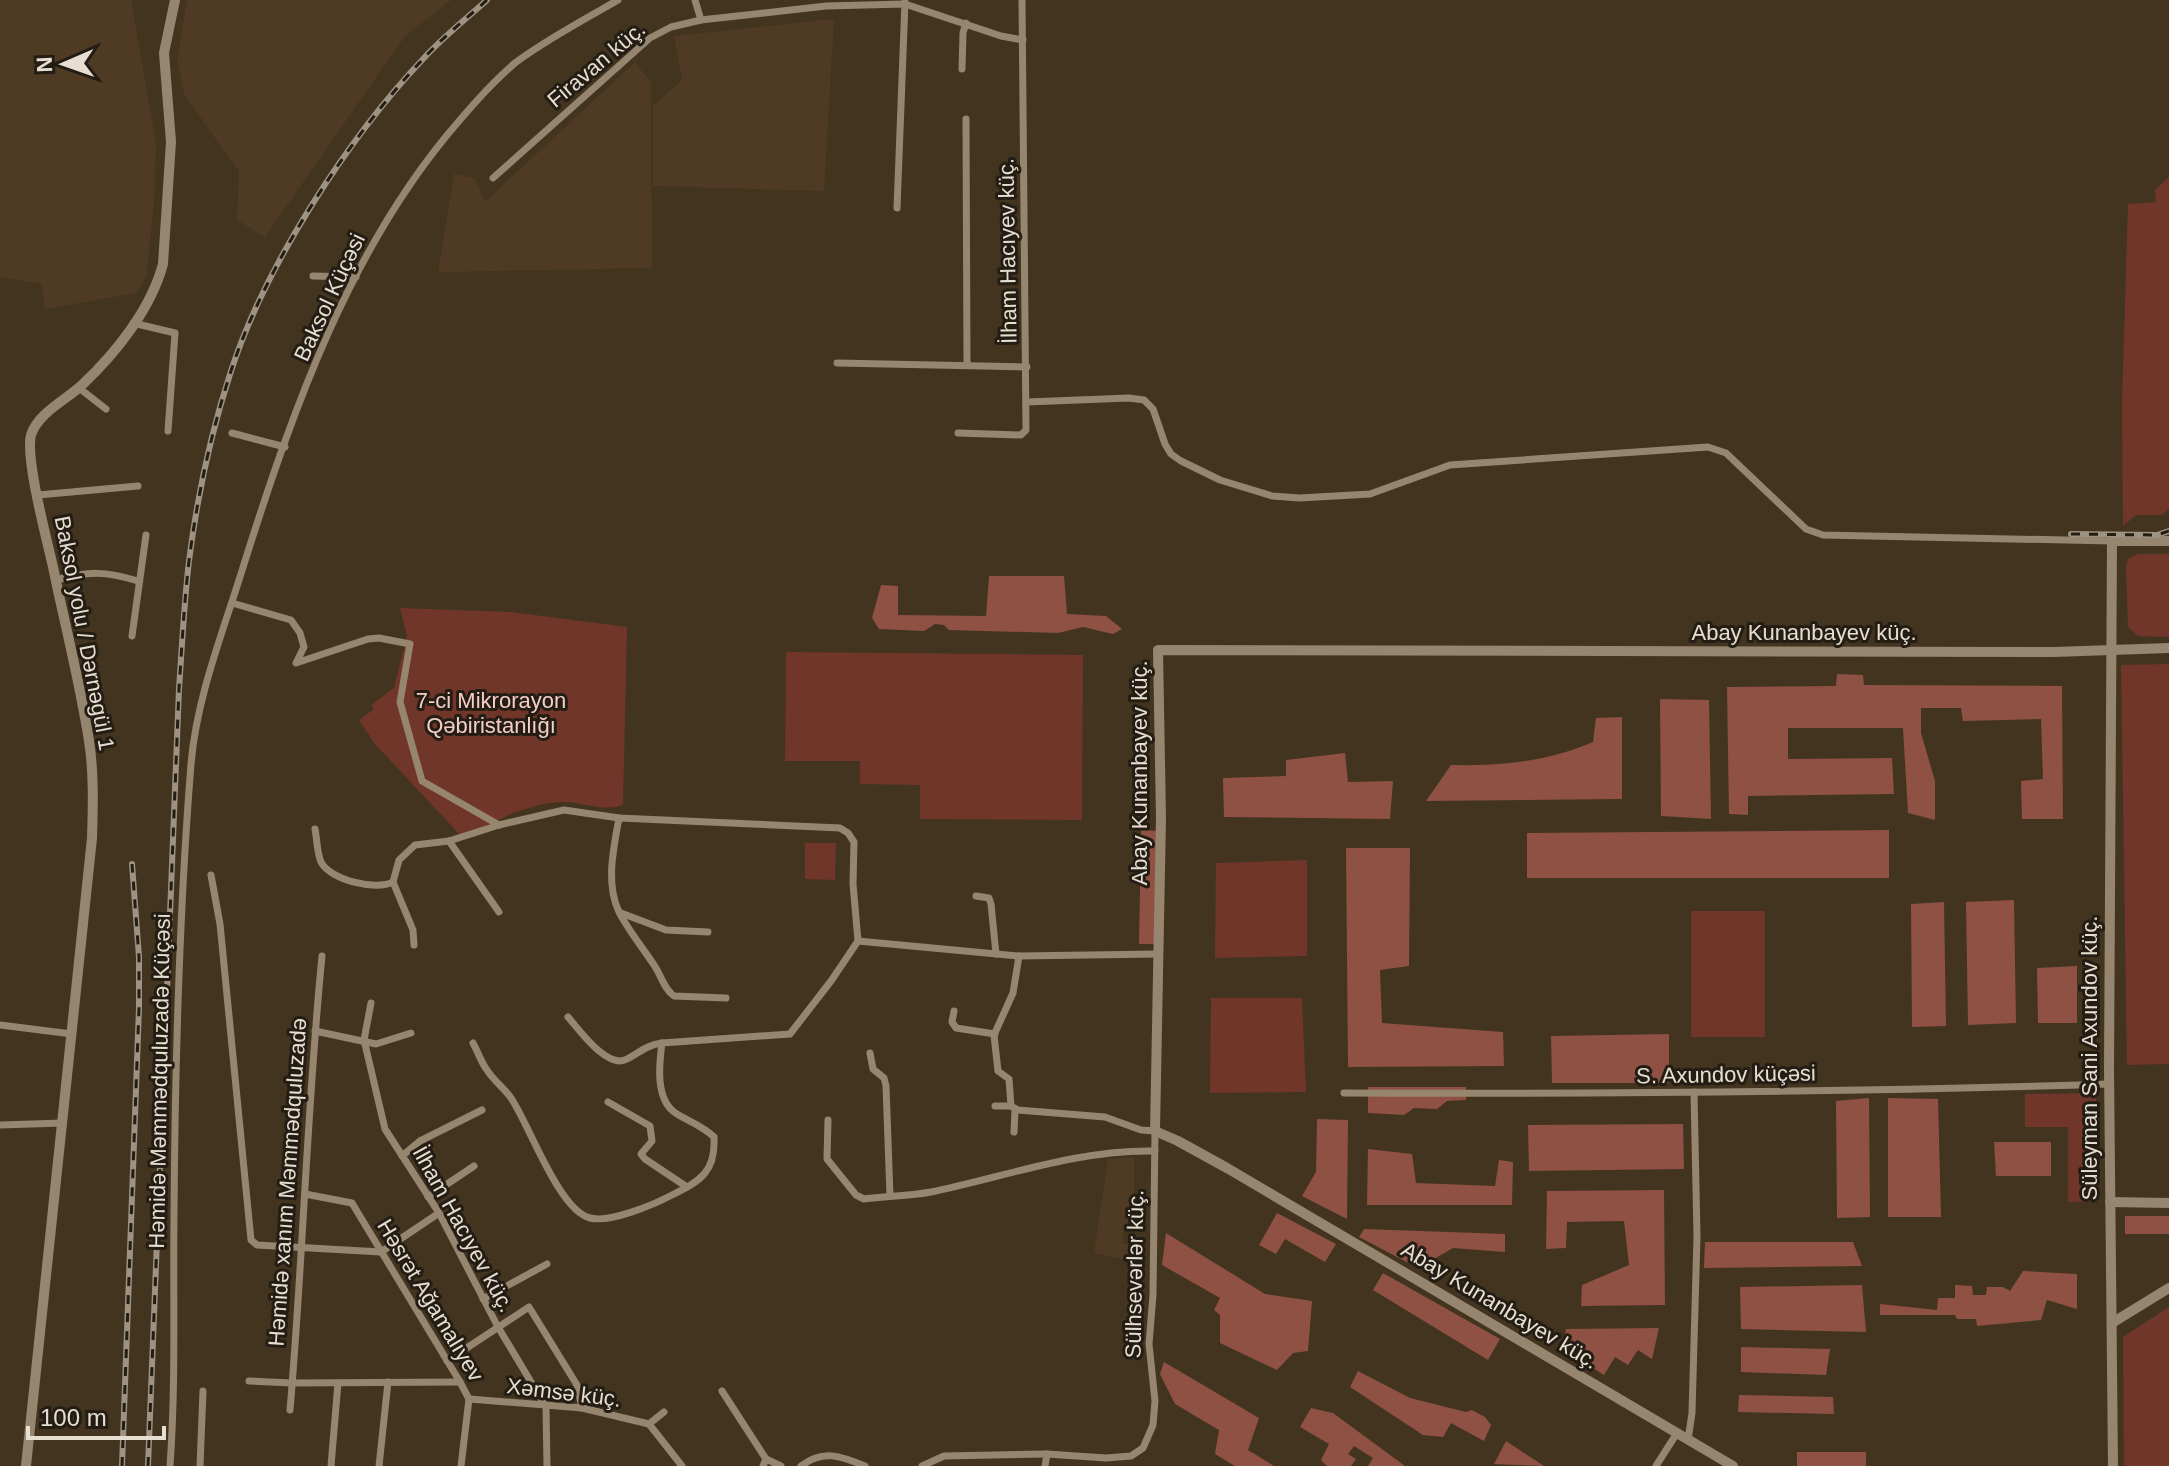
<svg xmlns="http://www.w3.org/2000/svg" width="2169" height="1466" font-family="Helvetica,sans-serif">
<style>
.built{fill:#4f3b23}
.green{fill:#703629}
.forest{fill:#8e5143}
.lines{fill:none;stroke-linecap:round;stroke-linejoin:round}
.street{stroke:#96856f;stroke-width:7}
.secondary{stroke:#96856f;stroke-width:10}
.rail-casing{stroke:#9e9282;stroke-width:6}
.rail{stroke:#241d14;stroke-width:3;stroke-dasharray:9;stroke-linecap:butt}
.labels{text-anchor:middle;stroke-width:6;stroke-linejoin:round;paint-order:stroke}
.street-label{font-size:22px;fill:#e7ded2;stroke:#241d14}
.park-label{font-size:22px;fill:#f4cdc4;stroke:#241d14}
</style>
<rect width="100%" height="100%" fill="#433420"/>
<g class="built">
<polygon points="0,0 131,0 156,143 154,205 146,277 136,293 45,309 41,284 0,277"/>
<polygon points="187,0 451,0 405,36 265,237 237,220 239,171 185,96 177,61"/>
<polygon points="834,19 824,191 653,186 653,106 682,80 674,36"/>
<polygon points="635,62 651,83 652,268 438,272 454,174 475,178 485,202"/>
<polygon points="1134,1157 1134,1230 1124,1231 1122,1243 1131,1245 1128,1260 1094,1253 1108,1159"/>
</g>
<g class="green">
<polygon points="2169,177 2169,509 2162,515 2136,515 2123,526 2122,403 2128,204 2156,202 2155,190"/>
<polygon points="2137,554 2169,554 2169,637 2138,636 2128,627 2126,566 2128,559"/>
<path d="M400,608L511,612L627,627L623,805C601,812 584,802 562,802C526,803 493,823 462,837L375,744L359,720L374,709L371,705L394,688L407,636Z"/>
<polygon points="786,652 1083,655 1082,820 920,819 920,785 860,784 860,761 785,761"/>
<polygon points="2169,664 2169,1064 2127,1065 2121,665"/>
<polygon points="805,843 836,843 835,880 805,879"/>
<polygon points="1307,860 1307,956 1215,958 1216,863"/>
<rect x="1691" y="911" width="74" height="126"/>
<polygon points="1211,998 1302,998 1306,1092 1210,1093"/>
<polygon points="2096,1093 2098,1201 2068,1202 2068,1127 2025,1127 2025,1094"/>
<polygon points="2169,1307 2169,1466 2124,1466 2123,1337"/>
</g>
<g class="forest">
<polygon points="989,576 1064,576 1067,614 1106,616 1122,629 1113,634 1083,627 1058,633 949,630 944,625 935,624 924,631 879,629 872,618 881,585 898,586 898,615 986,616"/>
<polygon points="1837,674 1863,675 1864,685 2062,686 2063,819 2022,819 2021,781 2043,779 2041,719 1963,721 1961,708 1921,708 1921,733 1935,781 1935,820 1908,813 1903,728 1788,728 1788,759 1892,758 1894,794 1748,796 1748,815 1729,814 1727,687 1836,686"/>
<polygon points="1660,699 1709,700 1711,819 1661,816"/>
<path d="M1622,717V799L1426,801L1451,765C1500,766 1547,762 1593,742L1596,718Z"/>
<polygon points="1345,753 1348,782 1393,781 1390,819 1224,817 1223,778 1286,776 1286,760"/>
<polygon points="1141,830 1158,831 1157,944 1139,944"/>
<polygon points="1889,830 1889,878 1527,878 1527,833"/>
<polygon points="1346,848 1410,848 1409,966 1380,970 1382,1023 1503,1032 1504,1066 1348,1067"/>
<polygon points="2014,900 2016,1023 1968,1025 1966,902"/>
<polygon points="1944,902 1946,1026 1912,1027 1911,904"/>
<polygon points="2077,966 2077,1023 2038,1023 2037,968"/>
<polygon points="1669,1034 1669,1083 1552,1083 1551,1036"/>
<polygon points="1368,1087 1466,1087 1466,1100 1447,1101 1437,1109 1414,1108 1404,1115 1368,1113"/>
<polygon points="1869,1098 1870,1217 1837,1218 1836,1101"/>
<polygon points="1888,1098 1938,1099 1941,1217 1888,1217"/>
<polygon points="1317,1119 1348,1120 1347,1219 1302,1196 1316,1172"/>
<polygon points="1683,1124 1684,1169 1529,1171 1528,1125"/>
<polygon points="1994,1142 2051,1142 2051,1176 1996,1176"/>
<polygon points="1368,1149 1412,1154 1416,1183 1495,1186 1499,1160 1513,1162 1512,1205 1367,1205"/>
<polygon points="1664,1190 1665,1305 1581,1306 1582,1285 1629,1265 1624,1221 1567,1222 1566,1248 1546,1249 1547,1191"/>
<polygon points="1277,1213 1336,1244 1325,1262 1285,1239 1276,1254 1259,1245"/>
<rect x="2125" y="1216" width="44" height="18"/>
<polygon points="1364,1229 1505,1234 1505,1252 1453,1248 1418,1268 1359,1237"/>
<polygon points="1166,1233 1265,1294 1312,1301 1308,1351 1293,1353 1277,1370 1220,1343 1220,1315 1214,1310 1220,1298 1162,1265"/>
<polygon points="1705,1242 1853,1242 1862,1266 1704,1268"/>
<polygon points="2023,1271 2077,1274 2077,1309 2047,1300 2041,1320 1977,1326 1976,1319 1957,1319 1955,1315 1880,1315 1880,1304 1937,1310 1938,1298 1955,1298 1955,1285 1972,1286 1973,1295 1986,1295 1987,1287 2003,1287 2010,1291"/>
<polygon points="1383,1273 1500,1339 1488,1360 1373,1290"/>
<polygon points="1862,1285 1866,1332 1741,1329 1740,1287"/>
<polygon points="1659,1328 1652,1359 1638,1350 1628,1365 1615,1357 1604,1375 1563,1349 1566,1329"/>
<polygon points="1741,1347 1830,1349 1826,1375 1741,1372"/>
<polygon points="1164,1362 1259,1418 1248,1450 1274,1466 1235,1466 1215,1454 1219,1430 1175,1404 1160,1374"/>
<polygon points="1358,1371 1410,1398 1466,1412 1472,1410 1485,1417 1491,1425 1484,1441 1451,1423 1443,1437 1423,1435 1350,1387"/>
<polygon points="1739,1395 1833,1397 1834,1414 1738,1412"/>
<polygon points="1311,1408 1333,1413 1405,1466 1368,1466 1373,1458 1354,1446 1348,1454 1356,1459 1351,1466 1327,1466 1321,1460 1329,1444 1300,1427"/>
<polygon points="1506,1441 1544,1466 1494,1464"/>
<rect x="1797" y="1452" width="69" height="14"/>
</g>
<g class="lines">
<g class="street">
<polyline points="695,0 701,20"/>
<polyline points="962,69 963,33 966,23"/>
<polyline points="966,119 967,365"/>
<polyline points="493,178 650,38 671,27 701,20 826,6 905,4 1001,36 1023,40"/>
<polyline points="897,208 905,2"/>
<polyline points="313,276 356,277"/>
<polyline points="133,323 175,333 168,431"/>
<polyline points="837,363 1027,367"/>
<polyline points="79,388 106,409"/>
<polyline points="1027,402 1129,398 1144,400 1153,409 1165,444 1171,454 1181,461 1220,480 1272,496 1300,498 1370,494 1450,465 1708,447 1726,453 1806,529 1823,535 2112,541"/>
<polyline points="232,433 285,447"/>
<polyline points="958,433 1021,435 1026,430 1022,0"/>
<polyline points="38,495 138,486"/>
<path d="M56,580C89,571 105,571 138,581"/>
<polyline points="232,603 291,620 300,633 304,647 296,663 368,639 379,638 410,644 400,702 422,781 499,825"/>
<polyline points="132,636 146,535"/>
<path d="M619,818C614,847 605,883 619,912C628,930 643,948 654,965C661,975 664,989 674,996L726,998"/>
<path d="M315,829C317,839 317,853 321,862C330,880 376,891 393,882"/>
<polyline points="449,841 499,912"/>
<polyline points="211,875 220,924 251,1240 257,1245 381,1252 439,1213"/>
<polyline points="393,882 399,860 415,845 449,841 499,825 564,810 619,818 840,828 848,833 854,842 853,884 858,941"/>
<polyline points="393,882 413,930 414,945"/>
<polyline points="976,896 989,898 991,904 996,954"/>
<polyline points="621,913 666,930 708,932"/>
<polyline points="1019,956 1013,993 994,1035 998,1071 1009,1079 1011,1106 1018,1110 1105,1117 1141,1130 1155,1131 1153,1295 1149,1344 1155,1401 1153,1425 1143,1448 1131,1456 1106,1458 1047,1454 1045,1466"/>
<polyline points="371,1003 364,1040 385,1129 439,1213 498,1327 546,1407 547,1466"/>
<polyline points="954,1011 952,1022 956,1028 995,1034"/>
<path d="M568,1017C580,1031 608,1070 627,1059C640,1052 647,1045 662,1043"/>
<polyline points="0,1025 72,1034"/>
<polyline points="315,1031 376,1044 411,1033"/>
<path d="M473,1043C478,1052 481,1062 487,1070C493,1080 504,1088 511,1098C529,1124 559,1211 590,1218C610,1223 653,1205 672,1195C700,1181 716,1172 714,1137C703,1126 690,1122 677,1114C655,1101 659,1065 662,1043L790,1034L831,981L858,941L1019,956L1158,954"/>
<polyline points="870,1053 873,1069 884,1078 886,1086 890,1196"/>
<path d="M1344,1093C1599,1094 1854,1092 2109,1084"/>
<polyline points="608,1102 650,1126 652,1141 641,1154 645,1159 687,1187"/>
<polyline points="995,1106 1011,1106"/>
<path d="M828,1120L827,1159L856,1195L864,1199C886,1196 910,1196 931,1192C1004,1177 1080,1149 1155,1151"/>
<polyline points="0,1125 63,1123"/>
<polyline points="1014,1132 1015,1110"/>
<polyline points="402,1156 420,1141 482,1110"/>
<polyline points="305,1194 352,1203 460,1382 469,1399 461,1466"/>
<polyline points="428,1197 474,1166"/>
<polyline points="483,1299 547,1264"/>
<polyline points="447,1361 529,1307 577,1385 582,1408"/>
<polyline points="249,1381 292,1383 460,1382"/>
<polyline points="722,1391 766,1459"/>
<polyline points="469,1399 582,1408 649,1424 682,1466"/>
<path d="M290,1410C303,1259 307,1107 322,956"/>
<polyline points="649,1424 664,1412"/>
<polyline points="1688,1440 1692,1413 1697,1237 1694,1092"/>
<path d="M170,1466C176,1383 173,1299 174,1216C175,1065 179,914 191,764C197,694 225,627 245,561C294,406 351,245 459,121C476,101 495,80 515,63C547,39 584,20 618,0"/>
<polyline points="200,1466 203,1391"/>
<polyline points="331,1466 338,1383"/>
<polyline points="379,1466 388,1382"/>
<polyline points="763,1466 766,1459 781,1466"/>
<path d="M801,1466C823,1449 841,1456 865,1466"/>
<polyline points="922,1466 944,1456 1047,1454"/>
<polyline points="1656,1466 1677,1433"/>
</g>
<g class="secondary">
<polyline points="2110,1202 2169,1203"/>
<polyline points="2112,1323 2169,1288"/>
<path d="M26,1466L92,838C93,806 94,773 89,741C80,683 65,625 53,567C47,540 25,458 31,435C38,413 66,400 82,385C116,353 151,309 163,264L171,142L164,53L175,0"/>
<polyline points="1733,1466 1227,1168 1178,1141 1155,1131 1161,818 1158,650 2054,652 2169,648"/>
<polyline points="2113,1466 2109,1069 2112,541 2169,541"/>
</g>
<g class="rail-casing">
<g id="rail">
<polyline points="2071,534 2157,535 2169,531"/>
<polyline points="122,1466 139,1008 139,957 132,864"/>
<path d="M148,1466L179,689C182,646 184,603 189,561C197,498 211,432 231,371C265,266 348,138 424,58C443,37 466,19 487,0"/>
</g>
</g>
<use href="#rail" class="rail"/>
</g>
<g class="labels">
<g class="street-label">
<text transform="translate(596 64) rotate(-40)" y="8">Firavan küç.</text>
<text transform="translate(1007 251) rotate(-91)" y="8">İlham Hacıyev küç.</text>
<text transform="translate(329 297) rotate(-65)" y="8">Baksol Küçəsi</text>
<text x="1804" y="640">Abay Kunanbayev küç.</text>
<text transform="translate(85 633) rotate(79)" y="8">Baksol yolu / Dərnəgül 1</text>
<text transform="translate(1139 773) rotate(-90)" y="8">Abay Kunanbayev küç.</text>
<text transform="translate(2089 1058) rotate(-90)" y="8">Süleyman Sani Axundov küç.</text>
<text transform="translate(1726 1074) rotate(-1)" y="8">S. Axundov küçəsi</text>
<text transform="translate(159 1081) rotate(-89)" y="8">Həmidə Məmmədquluzadə Küçəsi</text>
<text transform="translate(287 1182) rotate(-86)" y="8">Həmidə xanım Məmmədquluzadə</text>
<text transform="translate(464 1229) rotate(61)" y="8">İlham Hacıyev küç.</text>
<text transform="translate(1134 1274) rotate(-89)" y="8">Sülhsevərlər küç.</text>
<text transform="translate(431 1300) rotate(59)" y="8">Həsrət Ağamalıyev</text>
<text transform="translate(1500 1305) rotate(31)" y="8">Abay Kunanbayev küç.</text>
<text transform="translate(564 1392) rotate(7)" y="8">Xəmsə küç.</text>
</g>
<g class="park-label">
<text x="491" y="708">7-ci Mikrorayon<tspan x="491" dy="25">Qəbiristanlığı</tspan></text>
</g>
</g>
<g transform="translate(64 64) rotate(268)" stroke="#241d14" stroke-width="6" paint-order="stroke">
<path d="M0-6L14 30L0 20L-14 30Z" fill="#e7ded2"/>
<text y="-12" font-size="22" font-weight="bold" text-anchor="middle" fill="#e7ded2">N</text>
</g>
<path d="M28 1426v12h136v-12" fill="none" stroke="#e7ded2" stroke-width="4"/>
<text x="40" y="1426" font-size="24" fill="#e7ded2" stroke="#241d14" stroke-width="6" paint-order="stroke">100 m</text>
</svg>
